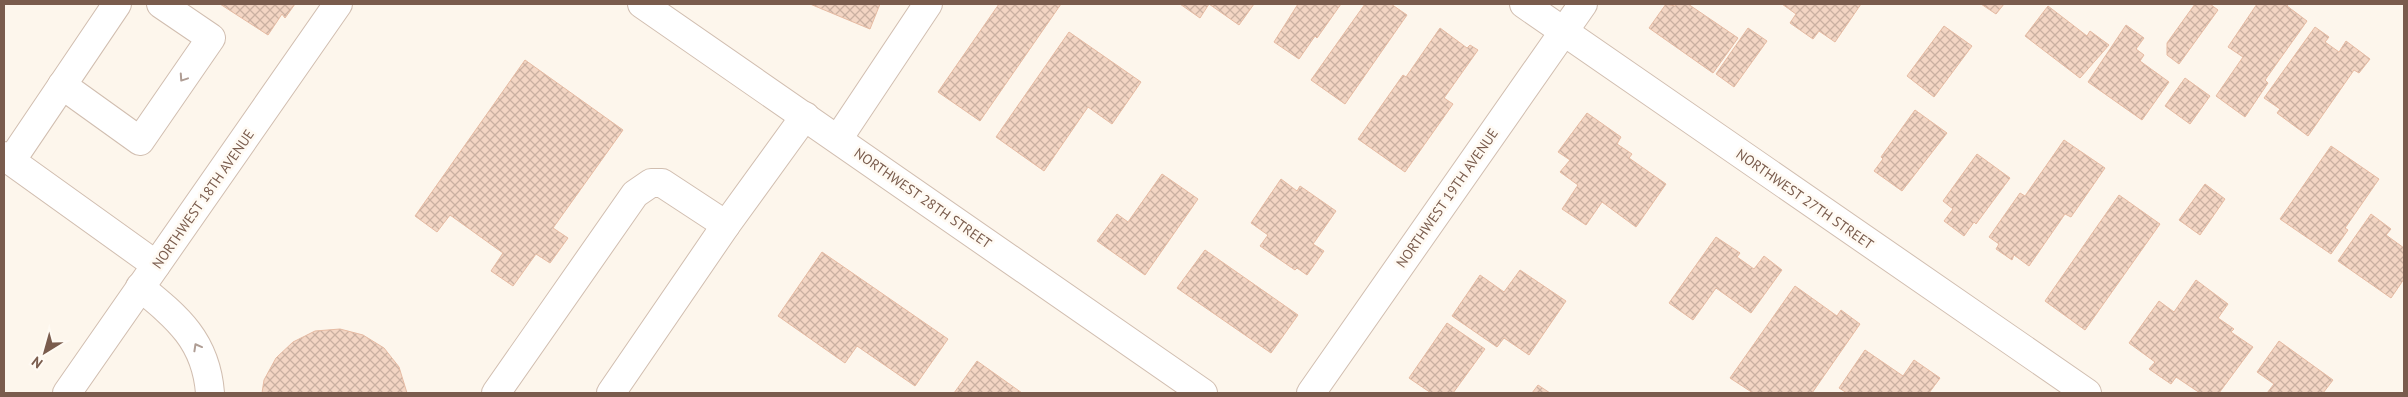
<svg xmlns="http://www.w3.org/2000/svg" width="2408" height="397" font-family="'PT Sans',sans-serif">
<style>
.building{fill:url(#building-cross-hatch);stroke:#e6bba3}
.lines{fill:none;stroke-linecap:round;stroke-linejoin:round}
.minor-casing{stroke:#d1beb0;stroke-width:30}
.minor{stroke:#fff;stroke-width:28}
.oneway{stroke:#af9d94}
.labels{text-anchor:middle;stroke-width:5;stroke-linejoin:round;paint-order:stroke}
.street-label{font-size:14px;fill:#7a5c4d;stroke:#fffaf3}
</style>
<defs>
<pattern id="building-cross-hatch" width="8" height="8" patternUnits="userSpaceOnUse" patternTransform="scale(1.25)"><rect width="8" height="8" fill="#f3d5c3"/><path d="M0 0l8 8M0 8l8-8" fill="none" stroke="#cab0a1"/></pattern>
</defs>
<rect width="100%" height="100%" fill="#fdf6ec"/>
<g class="building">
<polygon points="220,4 295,4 285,18 282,14 268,35"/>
<polygon points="810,4 880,4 870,29"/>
<polygon points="999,4 1061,4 980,121 938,92"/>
<polygon points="1180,4 1254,4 1239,25 1209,4 1200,18"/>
<polygon points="1298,4 1341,4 1317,38 1315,36 1299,59 1274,42"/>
<polygon points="1365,4 1391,4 1407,15 1345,104 1311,80"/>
<polygon points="1666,4 1675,6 1677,4 1688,4 1738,38 1713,73 1649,28"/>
<polygon points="1782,4 1861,4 1835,42 1819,31 1813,39 1790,23 1796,14"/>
<polygon points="1981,4 2004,4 1996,14"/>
<polygon points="2195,4 2210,4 2218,10 2179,64 2167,55 2167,43"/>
<polygon points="2257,4 2288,4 2287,6 2307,21 2265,80 2268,83 2245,117 2216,96 2243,57 2228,47"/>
<polygon points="2048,6 2087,36 2090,31 2109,45 2080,78 2025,36"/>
<polygon points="2126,25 2144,38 2136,49 2144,55 2140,61 2169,82 2142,120 2088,82"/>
<polygon points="1944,26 1972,46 1934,97 1907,76"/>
<polygon points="2315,27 2329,37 2325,42 2339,52 2346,41 2370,59 2359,73 2354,70 2308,136 2277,113 2280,109 2264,98"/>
<polygon points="1440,28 1467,48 1470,45 1478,50 1444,98 1453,104 1405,172 1358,139 1403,75 1406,77"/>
<polygon points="1748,28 1767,41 1734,87 1716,74"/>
<polygon points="1069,32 1141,82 1112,124 1088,107 1044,171 996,137"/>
<polygon points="525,60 623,130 553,228 568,238 550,263 536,254 513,286 491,271 503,253 450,215 437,232 415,216"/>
<polygon points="2185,78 2210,96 2190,124 2165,106"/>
<polygon points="1915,110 1947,133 1902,191 1874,171 1883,159 1881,157"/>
<polygon points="1587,113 1621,137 1617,144 1632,154 1629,158 1666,184 1636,227 1602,202 1586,225 1562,209 1578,185 1560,172 1570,160 1558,152"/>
<polygon points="2064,140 2105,168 2071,217 2065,214 2029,266 2014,255 2012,260 1996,249 1999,244 1989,237 2020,193 2025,196"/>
<polygon points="2331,146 2379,179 2345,228 2348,230 2331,254 2280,219"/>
<polygon points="1977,154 2010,178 1976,224 1974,222 1964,236 1944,221 1953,209 1943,201"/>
<polygon points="1162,174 1198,199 1145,275 1097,241 1117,214 1128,222"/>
<polygon points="1281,179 1297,191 1300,186 1336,211 1313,244 1324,251 1307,275 1297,268 1295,270 1260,246 1268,235 1251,223"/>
<polygon points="2205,184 2225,199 2200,235 2179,220"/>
<polygon points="2119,195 2160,224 2085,330 2045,301"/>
<polygon points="2371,214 2391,229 2386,235 2404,248 2404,279 2391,298 2338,261"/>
<polygon points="1716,237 1740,253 1737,257 1754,269 1764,256 1782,270 1751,313 1716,288 1693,320 1669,303"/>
<polygon points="1205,250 1298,315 1271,353 1177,288"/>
<polygon points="822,252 948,339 915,386 857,346 845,363 778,316"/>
<polygon points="1520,270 1566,301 1529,355 1504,338 1497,347 1452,316 1480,275 1504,292"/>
<polygon points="2196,280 2228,304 2218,318 2234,329 2231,332 2253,347 2219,393 2200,393 2176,377 2171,384 2149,369 2155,362 2129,343 2159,301 2174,312"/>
<polygon points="1795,286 1837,316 1841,310 1860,324 1812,393 1753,393 1730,378"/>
<polygon points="1447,323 1485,349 1453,393 1431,393 1409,378"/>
<polygon points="340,329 363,335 384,348 399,367 407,393 262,393 264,380 276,358 293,342 315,331"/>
<polygon points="2279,341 2333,380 2323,393 2267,393 2274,384 2257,372"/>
<polygon points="1865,350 1903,376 1914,360 1940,378 1929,393 1847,393 1839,388"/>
<polygon points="977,361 1022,393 954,393"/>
<polygon points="1538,385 1550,393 1532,393"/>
</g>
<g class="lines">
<g class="minor-casing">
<g id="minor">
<polyline points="642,4 1203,393"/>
<polyline points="1524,4 2087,393"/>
<polyline points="62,85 140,141 211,38 161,4"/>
<polyline points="838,139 928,4"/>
<polyline points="4,156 156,265"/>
<polyline points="11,161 117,4"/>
<path d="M140,287C178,318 206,341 210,393"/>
<polyline points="67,393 338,4"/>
<polyline points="496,393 635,194 651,183 662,183 726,225"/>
<polyline points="611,393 726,225 805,116"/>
<polyline points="1311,393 1583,4"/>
</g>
</g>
<use href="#minor" class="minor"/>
</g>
<defs><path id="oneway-chevron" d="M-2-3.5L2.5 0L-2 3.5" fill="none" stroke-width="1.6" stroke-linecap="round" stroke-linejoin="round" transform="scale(1.25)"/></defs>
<g class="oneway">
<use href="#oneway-chevron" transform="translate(183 78) rotate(124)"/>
<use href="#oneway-chevron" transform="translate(197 347) rotate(-119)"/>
</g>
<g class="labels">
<g class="street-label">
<text transform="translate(923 198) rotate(35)" y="5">NORTHWEST 28TH STREET</text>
<text transform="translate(1447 198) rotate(-55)" y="5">NORTHWEST 19TH AVENUE</text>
<text transform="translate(203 199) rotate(-55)" y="5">NORTHWEST 18TH AVENUE</text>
<text transform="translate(1805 199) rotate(35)" y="5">NORTHWEST 27TH STREET</text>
</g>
</g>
<rect width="2408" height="397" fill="none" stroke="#7a5c4d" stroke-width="10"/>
<g transform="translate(45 352) rotate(217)" stroke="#fffaf3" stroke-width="4" paint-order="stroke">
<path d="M0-4L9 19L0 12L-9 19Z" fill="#7a5c4d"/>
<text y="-8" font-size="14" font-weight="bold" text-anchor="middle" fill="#7a5c4d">N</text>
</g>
</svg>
